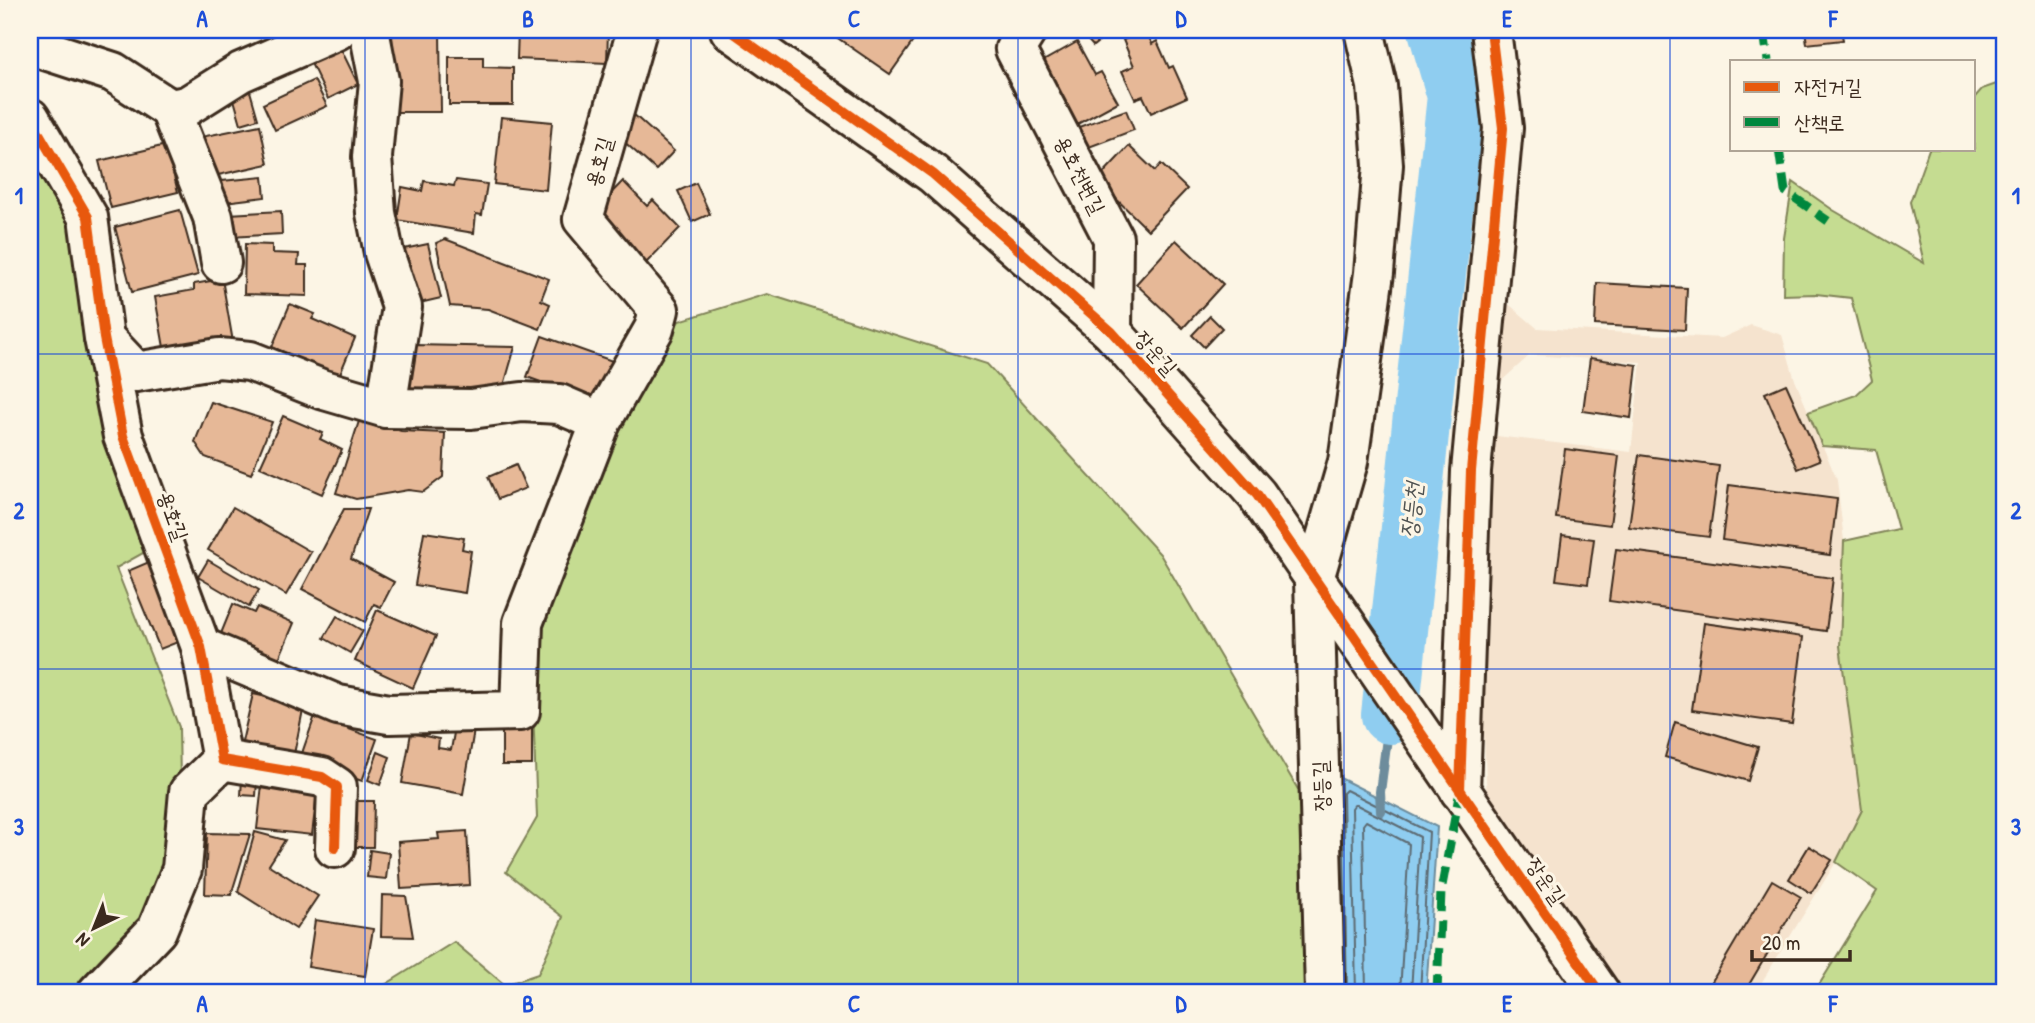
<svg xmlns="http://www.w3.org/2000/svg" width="2035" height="1023" font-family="'Patrick Hand','Poor Story',sans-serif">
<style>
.built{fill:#f5e3ce}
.green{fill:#c5dc91;stroke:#808358;stroke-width:2}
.water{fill:#8fcdf0;stroke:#6d8c9c;stroke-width:2}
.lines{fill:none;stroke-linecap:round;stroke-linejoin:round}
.shore{stroke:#5d6b72;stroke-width:2}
.stream{stroke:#6d8c9c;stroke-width:10}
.river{stroke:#8fcdf0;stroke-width:58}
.building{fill:#e6b897;stroke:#3b2a1e;stroke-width:2}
.minor-casing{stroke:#3b2a1e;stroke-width:44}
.minor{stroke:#fcf5e5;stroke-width:38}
.quiet{stroke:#00873e;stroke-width:9;stroke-dasharray:18 9;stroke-linecap:butt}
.cycleway-casing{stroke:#fcf5e5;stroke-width:15}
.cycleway{stroke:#e8590c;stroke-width:10}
.grid{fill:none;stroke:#1d4ed8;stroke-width:2;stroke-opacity:0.55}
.labels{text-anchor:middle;stroke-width:6;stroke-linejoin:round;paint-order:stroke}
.street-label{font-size:21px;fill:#3b2a1e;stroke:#fcf5e5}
.water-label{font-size:23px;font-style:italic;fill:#505352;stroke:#fcf5e5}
.neatline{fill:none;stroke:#1d4ed8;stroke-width:2.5}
.grid-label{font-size:23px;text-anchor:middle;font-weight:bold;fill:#1d4ed8}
</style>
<rect width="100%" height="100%" fill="#fcf5e5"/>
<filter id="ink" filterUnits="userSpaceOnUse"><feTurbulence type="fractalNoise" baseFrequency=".0143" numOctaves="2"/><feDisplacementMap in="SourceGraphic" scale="14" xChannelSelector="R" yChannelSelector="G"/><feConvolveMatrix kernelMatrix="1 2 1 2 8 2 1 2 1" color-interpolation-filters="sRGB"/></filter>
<g filter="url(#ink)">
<polygon class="built" points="1498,295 1537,328 1722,338 1751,325 1782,335 1795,380 1837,480 1844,541 1840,646 1862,810 1836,862 1755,993 1620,993 1487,801 1480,641 1488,435 1631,452 1641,362 1530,355 1497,385"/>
<g class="green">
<polygon points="2005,81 2005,993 1814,993 1877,891 1836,862 1862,810 1840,646 1844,541 1898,529 1876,450 1822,446 1808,412 1856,395 1872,380 1851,298 1816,294 1783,295 1784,238 1793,182 1833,210 1924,263 1910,202 1929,149 1974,149 1974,98 1982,89"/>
<polygon points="30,153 76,224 154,547 116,568 179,727 180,780 150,918 81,993 30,993"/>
<polygon points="767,294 987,364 1160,554 1306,803 1311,993 372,993 454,942 505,985 538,974 563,917 506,872 537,818 530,623 613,430 679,321"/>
</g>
<polygon class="water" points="1336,776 1437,827 1426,993 1340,993"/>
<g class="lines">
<g class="shore">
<polyline points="1347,993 1343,793 1346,790 1429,832 1420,993"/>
<polyline points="1356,993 1352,808 1355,804 1420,837 1411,993"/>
<polyline points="1366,993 1363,825 1366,821 1409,844 1400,993"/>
</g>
<polyline class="stream" points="1381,811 1380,792 1390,715"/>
<polyline class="river" points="1390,715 1456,96 1437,30"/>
</g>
<g class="building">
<polygon points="392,30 440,30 441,112 394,112"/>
<polygon points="518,30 608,30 607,63 517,59"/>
<polygon points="826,30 900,30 914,40 890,74"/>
<polygon points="1079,30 1113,30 1093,46"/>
<polygon points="1146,30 1152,44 1157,41 1169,68 1173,66 1187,97 1151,113 1143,96 1135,99 1122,71 1134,66 1123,40"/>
<polygon points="1805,30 1841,30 1843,40 1807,44"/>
<polygon points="1077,42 1095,75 1101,72 1118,102 1074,126 1040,63"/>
<polygon points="338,43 358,84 328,99 308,57"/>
<polygon points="449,57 483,57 483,67 513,68 513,105 449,105"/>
<polygon points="314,80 327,106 275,130 263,104"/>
<polygon points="248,84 258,119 241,124 231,89"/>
<polygon points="1126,110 1134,130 1081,150 1073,129"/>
<polygon points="631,112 674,151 656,170 621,139 630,130 621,122"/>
<polygon points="501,117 552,122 546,190 494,184"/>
<polygon points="260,125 268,164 209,177 201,137"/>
<polygon points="166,145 178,192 111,208 99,161"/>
<polygon points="1129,146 1155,171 1161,164 1187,189 1148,230 1097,180"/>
<polygon points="263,177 265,197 225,202 222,181"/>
<polygon points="456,180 487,184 482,215 476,214 474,233 397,220 402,187 422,191 424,181 454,186"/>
<polygon points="623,181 647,206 653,200 680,228 644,265 592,213"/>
<polygon points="696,183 710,214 692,222 678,191"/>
<polygon points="180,210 198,275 132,292 115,227"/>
<polygon points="281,211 282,234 230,237 229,214"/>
<polygon points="445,239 549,279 541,300 550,304 540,329 488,309 450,306 436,243"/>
<polygon points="1176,240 1223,284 1183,328 1136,284"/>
<polygon points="245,244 272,245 272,253 299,254 298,265 307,265 307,296 244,294"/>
<polygon points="428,244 441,298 411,305 399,250"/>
<polygon points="222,279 233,342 165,353 155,297 194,290 194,284"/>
<polygon points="1597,283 1687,288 1685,330 1595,325"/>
<polygon points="290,304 315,314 312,319 355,338 339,376 272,347"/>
<polygon points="1210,316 1222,328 1204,347 1192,335"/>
<polygon points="542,336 618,363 593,401 527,377"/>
<polygon points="413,345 515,347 499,403 401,400"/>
<polygon points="1590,358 1637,365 1631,418 1583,411"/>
<polygon points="1786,384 1820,460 1798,469 1765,393"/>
<polygon points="211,402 272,422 251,474 205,457 195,442"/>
<polygon points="283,416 323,433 320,439 342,450 322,494 260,467"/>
<polygon points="360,418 401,431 445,433 443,477 423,492 408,490 356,499 336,493"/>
<polygon points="1565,449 1619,456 1610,525 1556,518"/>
<polygon points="1639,455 1719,466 1709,537 1629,527"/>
<polygon points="516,465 526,488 498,499 488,477"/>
<polygon points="1729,485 1837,499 1830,555 1722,540"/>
<polygon points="233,507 311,552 286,595 208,550"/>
<polygon points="344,509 368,509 351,559 394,582 381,607 374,604 365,622 302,589"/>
<polygon points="424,532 464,538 462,549 471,551 465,593 415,585"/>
<polygon points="1562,535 1594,539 1588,584 1556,580"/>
<polygon points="1616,549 1833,578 1826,631 1609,601"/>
<polygon points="156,559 188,638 160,649 128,571"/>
<polygon points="208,560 259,590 249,607 198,577"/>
<polygon points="233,604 254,613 257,607 294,623 276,666 218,641"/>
<polygon points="377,610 436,636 413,688 355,661"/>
<polygon points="337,616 363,631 350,653 324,638"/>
<polygon points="1704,623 1803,637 1792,724 1692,710"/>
<polygon points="253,694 304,705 294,754 242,742"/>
<polygon points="317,710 342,720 340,726 377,739 362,781 300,759"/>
<polygon points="1675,722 1758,747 1748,781 1665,757"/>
<polygon points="455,727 474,730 463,794 402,783 411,733 439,739 438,748 451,750"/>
<rect x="502" y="729" width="30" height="36"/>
<polygon points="378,752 390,757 380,785 368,780"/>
<polygon points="242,779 257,780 256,796 241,795"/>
<polygon points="262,785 317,792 312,835 257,829"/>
<polygon points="353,801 374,801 373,847 351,847"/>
<polygon points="467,831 470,885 401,889 398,842 439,839 438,833"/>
<polygon points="255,832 285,840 269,865 318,896 296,929 238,892"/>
<polygon points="207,833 250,834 231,895 205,894"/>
<polygon points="1809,846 1832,860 1811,893 1789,879"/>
<polygon points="370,850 389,853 386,879 367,877"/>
<polygon points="1772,880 1801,897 1744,993 1705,993"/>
<polygon points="382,895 406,896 413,937 381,936"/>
<polygon points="315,920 373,929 365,976 308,967"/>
</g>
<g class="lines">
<g class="minor-casing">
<g id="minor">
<polyline points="369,30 379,81 372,157 376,213 384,253 402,307 386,408"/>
<polyline points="730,30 933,174 1112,332 1257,495 1600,993"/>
<polyline points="1027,30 1015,49 1113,238 1112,332"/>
<polyline points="30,45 113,72 170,109 187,106 241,72 337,30"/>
<polyline points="170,109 213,217 221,263"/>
<polyline points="30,118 88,217 104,338 123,436 201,647 222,760 322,777 337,787 335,848"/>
<polyline points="104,338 136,372 219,358 250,361 321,389 386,408 471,409 522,402 559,404 601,422"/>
<polyline points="201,647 338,705 389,714 520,711 523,623 601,422 654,329 659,310 583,219 637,30"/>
<polyline points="1460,791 1471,471 1503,128 1491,30"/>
<polyline points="97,993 157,930 182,869 189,792 222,760"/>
<polyline points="1325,993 1314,579 1348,462 1374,273 1383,165 1377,86 1364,30"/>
</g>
</g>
<use href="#minor" class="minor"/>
<g class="quiet">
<polyline points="1764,30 1768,61"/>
<polyline points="1779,149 1785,191 1828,221"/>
<polyline points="1437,993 1441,891 1460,791"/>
</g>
<g class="cycleway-casing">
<g id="cycleway">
<polyline points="730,30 933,174 1112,332 1257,495 1600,993"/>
<polyline points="30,118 88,217 104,338 123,436 201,647 222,760 322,777 337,787 335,848"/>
<polyline points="1460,791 1471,471 1503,128 1491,30"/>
</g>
</g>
<use href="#cycleway" class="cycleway"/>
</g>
</g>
<path class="grid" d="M365,30V993M691,30V993M1018,30V993M1344,30V993M1670,30V993M30,354H2005M30,669H2005"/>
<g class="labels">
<g class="street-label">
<text transform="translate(599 162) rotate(-74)" y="7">용호길</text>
<text transform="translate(1080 175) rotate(63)" y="7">용호천변길</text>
<text transform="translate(1156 353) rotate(48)" y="7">장운길</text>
<text transform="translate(173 516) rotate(70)" y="7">용호길</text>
<text transform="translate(1321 786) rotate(-92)" y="7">장등길</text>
<text transform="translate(1546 881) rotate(55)" y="7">장운길</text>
</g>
<g class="water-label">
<text transform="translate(1411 510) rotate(-84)" y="8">장등천</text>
</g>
</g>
<rect width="2035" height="1023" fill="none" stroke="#fcf5e5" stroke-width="77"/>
<rect x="1730" y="60" width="245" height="91" fill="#fcf5e5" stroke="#afa495" stroke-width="2"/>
<rect x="1744" y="82" width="35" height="10" fill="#e8590c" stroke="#afa495" stroke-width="2"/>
<text x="1794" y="94" font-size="21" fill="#3b2a1e">자전거길</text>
<rect x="1744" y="117" width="35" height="10" fill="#00873e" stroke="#afa495" stroke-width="2"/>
<text x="1794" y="130" font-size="21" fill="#3b2a1e">산책로</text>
<g transform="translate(94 928) rotate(223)" stroke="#fcf5e5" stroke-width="5" paint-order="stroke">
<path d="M0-5L12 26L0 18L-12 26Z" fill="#3b2a1e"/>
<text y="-10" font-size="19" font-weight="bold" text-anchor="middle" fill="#3b2a1e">N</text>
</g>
<path d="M1752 950v10h98v-10" fill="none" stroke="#3b2a1e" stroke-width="3.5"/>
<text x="1762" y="950" font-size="21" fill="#3b2a1e" stroke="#fcf5e5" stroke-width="5" paint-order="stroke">20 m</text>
<rect x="38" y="38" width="1958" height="946" class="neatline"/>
<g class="grid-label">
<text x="202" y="27">A</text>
<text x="528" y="27">B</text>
<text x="854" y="27">C</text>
<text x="1181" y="27">D</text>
<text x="1507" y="27">E</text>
<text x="1833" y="27">F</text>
<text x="19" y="204">1</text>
<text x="2016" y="204">1</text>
<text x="19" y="519">2</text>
<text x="2016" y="519">2</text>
<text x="19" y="835">3</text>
<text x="2016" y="835">3</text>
<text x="202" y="1012">A</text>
<text x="528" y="1012">B</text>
<text x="854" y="1012">C</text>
<text x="1181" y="1012">D</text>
<text x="1507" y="1012">E</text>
<text x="1833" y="1012">F</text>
</g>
</svg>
